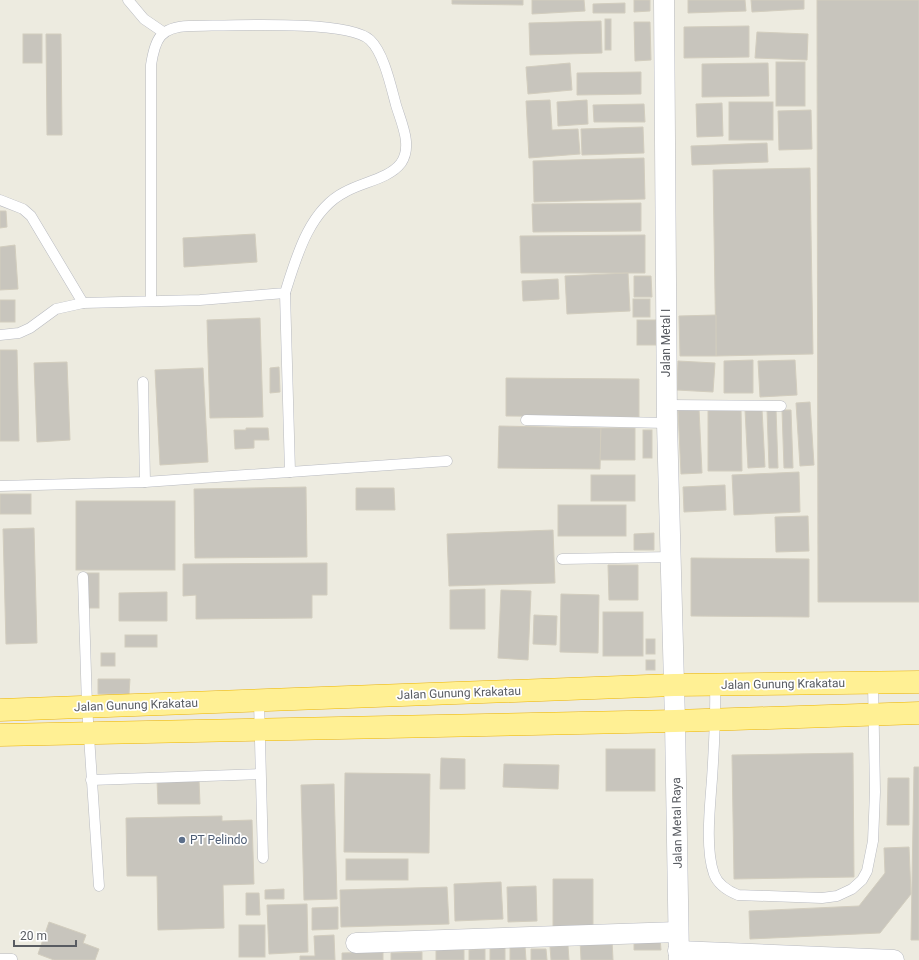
<svg xmlns="http://www.w3.org/2000/svg" width="919" height="960" font-family="Roboto,sans-serif">
<style>
.building{fill:#c8c5bd;stroke:#d2cdbe}
.lines{fill:none;stroke-linecap:round;stroke-linejoin:round}
.service-casing{stroke:#b8bac0;stroke-width:11}
.minor-casing{stroke:#b8bac0;stroke-width:21}
.trunk-casing{stroke:#edb400;stroke-width:23}
.service{stroke:#fff;stroke-width:10}
.minor{stroke:#fff;stroke-width:20}
.trunk{stroke:#fff094;stroke-width:22}
.service-dot{fill:#5c6f8a;stroke:#fff;stroke-width:1.5}
.labels{text-anchor:middle;stroke-width:3.5;stroke-linejoin:round;paint-order:stroke}
.street-label{font-size:12px;fill:#595c62;stroke:#fff}
.service-label{font-size:12px;fill:#4e5e75;stroke:#fff;text-anchor:start}
</style>
<rect width="100%" height="100%" fill="#edebe0"/>
<g class="building">
<polygon points="452,0 523,0 523,5 452,4"/>
<polygon points="532,0 584,0 585,11 532,14"/>
<polygon points="634,0 650,0 650,11 634,12"/>
<polygon points="688,0 745,0 746,11 688,13"/>
<polygon points="751,0 804,0 804,9 752,12"/>
<polygon points="817,0 919,0 919,602 818,602"/>
<polygon points="625,3 625,13 593,13 593,4"/>
<rect x="605" y="19" width="6" height="31"/>
<polygon points="601,21 602,53 530,55 529,23"/>
<polygon points="634,22 650,22 651,60 635,61"/>
<polygon points="749,26 749,57 684,58 684,27"/>
<polygon points="757,32 808,34 807,60 755,58"/>
<rect x="23" y="34" width="19" height="29"/>
<polygon points="46,34 61,34 62,135 47,135"/>
<rect x="776" y="62" width="29" height="44"/>
<polygon points="570,63 572,90 528,94 526,67"/>
<polygon points="768,63 769,96 702,97 702,64"/>
<polygon points="641,72 641,94 577,95 577,73"/>
<polygon points="550,100 552,130 578,129 580,154 529,158 526,101"/>
<polygon points="587,100 588,124 558,126 557,102"/>
<rect x="729" y="102" width="44" height="38"/>
<polygon points="722,103 723,136 697,137 696,104"/>
<polygon points="644,104 645,122 594,122 593,105"/>
<polygon points="811,110 812,149 779,150 778,111"/>
<polygon points="643,127 644,153 582,155 581,129"/>
<polygon points="767,143 768,162 692,165 691,146"/>
<polygon points="644,158 645,199 534,202 533,161"/>
<polygon points="810,168 813,354 716,356 713,170"/>
<polygon points="641,203 641,231 533,232 532,204"/>
<polygon points="0,211 6,211 7,227 0,228"/>
<polygon points="255,234 257,262 184,267 183,238"/>
<polygon points="645,235 645,273 521,273 520,236"/>
<polygon points="15,245 18,289 0,290 0,247"/>
<polygon points="628,273 630,311 567,314 565,276"/>
<polygon points="634,276 651,276 652,297 634,297"/>
<polygon points="558,279 559,299 523,301 522,281"/>
<rect x="633" y="299" width="17" height="18"/>
<rect x="0" y="300" width="15" height="22"/>
<polygon points="716,315 716,356 680,356 679,316"/>
<polygon points="260,318 263,417 210,418 207,320"/>
<rect x="637" y="320" width="19" height="25"/>
<polygon points="0,350 17,350 19,441 0,441"/>
<polygon points="753,360 753,393 724,393 724,361"/>
<polygon points="795,360 797,395 760,397 758,361"/>
<polygon points="678,361 715,363 713,392 677,390"/>
<polygon points="67,362 70,440 37,442 34,363"/>
<polygon points="279,367 280,392 270,393 270,368"/>
<polygon points="203,368 208,462 160,465 155,370"/>
<polygon points="506,378 639,379 639,417 506,416"/>
<polygon points="810,402 814,465 800,466 796,403"/>
<polygon points="708,408 741,408 742,471 708,471"/>
<polygon points="699,409 702,473 681,474 678,410"/>
<polygon points="762,409 765,467 748,468 745,410"/>
<polygon points="767,409 776,409 778,468 769,468"/>
<polygon points="782,410 791,410 793,468 784,468"/>
<polygon points="499,426 601,428 600,469 498,468"/>
<polygon points="246,428 268,428 269,440 254,440 254,448 235,449 234,430 246,430"/>
<polygon points="601,428 635,428 635,460 600,460"/>
<rect x="643" y="430" width="9" height="28"/>
<polygon points="799,472 800,512 734,515 732,475"/>
<rect x="591" y="475" width="44" height="26"/>
<polygon points="725,485 726,510 684,512 683,487"/>
<polygon points="306,487 307,557 195,558 194,489"/>
<polygon points="356,488 394,488 395,510 356,510"/>
<rect x="0" y="494" width="31" height="20"/>
<rect x="76" y="501" width="99" height="69"/>
<rect x="558" y="505" width="68" height="31"/>
<polygon points="808,516 809,551 776,552 775,517"/>
<polygon points="34,528 37,643 6,644 3,529"/>
<polygon points="553,530 555,583 449,586 447,534"/>
<polygon points="654,533 654,550 634,550 634,534"/>
<polygon points="691,558 809,559 809,617 691,616"/>
<polygon points="327,563 327,595 312,595 312,618 196,619 196,595 183,596 183,564"/>
<polygon points="608,565 638,565 638,600 609,600"/>
<rect x="85" y="573" width="14" height="35"/>
<polygon points="485,589 485,629 450,629 450,590"/>
<polygon points="501,590 531,591 528,660 498,658"/>
<polygon points="167,592 167,621 119,621 119,593"/>
<polygon points="561,594 599,595 598,653 560,652"/>
<rect x="603" y="612" width="40" height="44"/>
<polygon points="534,615 557,616 556,645 533,644"/>
<rect x="125" y="635" width="32" height="12"/>
<rect x="646" y="639" width="9" height="15"/>
<rect x="101" y="653" width="14" height="13"/>
<rect x="646" y="660" width="9" height="10"/>
<polygon points="98,679 130,679 129,694 98,694"/>
<rect x="606" y="749" width="49" height="42"/>
<polygon points="853,753 854,877 734,879 732,755"/>
<polygon points="441,758 465,759 465,789 440,789"/>
<polygon points="504,764 559,765 558,789 503,787"/>
<polygon points="914,767 919,767 919,940 911,940"/>
<polygon points="345,773 430,774 429,853 344,852"/>
<polygon points="888,778 909,778 909,825 887,825"/>
<polygon points="157,780 199,780 200,804 158,804"/>
<polygon points="334,784 337,899 304,900 301,785"/>
<polygon points="222,816 222,821 252,820 254,884 223,885 224,928 158,930 157,876 127,876 126,818"/>
<polygon points="909,847 911,894 880,933 750,939 749,911 859,906 885,873 884,848"/>
<rect x="346" y="859" width="62" height="21"/>
<polygon points="553,879 593,879 593,926 553,927"/>
<polygon points="501,882 503,919 455,921 454,884"/>
<polygon points="536,886 537,921 508,922 507,887"/>
<polygon points="447,887 449,924 341,927 340,890"/>
<polygon points="284,889 284,899 265,899 265,890"/>
<polygon points="246,893 259,893 260,915 246,915"/>
<polygon points="307,904 308,952 269,954 267,905"/>
<polygon points="338,907 338,929 312,930 312,908"/>
<polygon points="49,922 86,935 83,943 99,949 95,960 54,960 38,954"/>
<rect x="239" y="925" width="26" height="32"/>
<polygon points="334,935 335,960 300,960 300,956 315,956 314,936"/>
<polygon points="660,938 661,950 634,950 634,939"/>
<polygon points="612,939 613,960 581,960 580,940"/>
<polygon points="525,946 526,960 510,960 510,947"/>
<polygon points="568,946 569,960 551,960 550,947"/>
<polygon points="505,947 505,960 490,960 490,948"/>
<rect x="436" y="949" width="28" height="11"/>
<polygon points="485,949 485,960 469,960 469,950"/>
<polygon points="531,949 546,949 547,960 531,960"/>
<polygon points="383,952 383,960 342,960 342,953"/>
<polygon points="422,952 422,960 391,960 391,953"/>
</g>
<g class="lines">
<g class="service-casing">
<g id="service">
<polyline points="128,0 144,19 163,32"/>
<polyline points="0,200 23,209 31,216 83,303"/>
<polyline points="285,293 290,472"/>
<path d="M0,335L19,333L30,328L56,309L83,303L200,300L285,293C296,258 309,210 345,192C362,182 389,179 401,163C413,146 401,122 396,105C391,87 384,53 370,40C348,19 224,26 189,26C160,27 155,39 151,65V301"/>
<polyline points="143,382 145,482"/>
<polyline points="667,405 781,406"/>
<polyline points="526,420 667,423"/>
<polyline points="0,486 145,482 447,461"/>
<polyline points="562,559 671,557"/>
<polyline points="83,577 87,706 99,886"/>
<path d="M715,685C716,717 714,748 712,779C710,806 705,849 714,874C718,885 728,891 738,895L822,898L837,896L852,889L862,880L867,871L873,841L875,792L873,683"/>
<polyline points="259,701 263,858"/>
<polyline points="91,780 260,774"/>
<polyline points="0,959 12,959"/>
</g>
</g>
<g class="minor-casing">
<g id="minor">
<polyline points="664,0 667,423 675,721 679,960"/>
<polyline points="356,943 678,932"/>
<polyline points="678,951 894,960"/>
</g>
</g>
<g class="trunk-casing">
<g id="trunk">
<polyline points="0,710 674,685 919,682"/>
<polyline points="0,735 675,721 919,713"/>
</g>
</g>
<use href="#service" class="service"/>
<use href="#minor" class="minor"/>
<use href="#trunk" class="trunk"/>
</g>
<circle class="service-dot" cx="182" cy="840" r="4"/>
<g class="labels">
<g class="street-label">
<text transform="translate(666 343) rotate(-90)" y="4">Jalan Metal I</text>
<text transform="translate(783 684) rotate(-1)" y="4">Jalan Gunung Krakatau</text>
<text transform="translate(459 693) rotate(-2)" y="4">Jalan Gunung Krakatau</text>
<text transform="translate(136 705) rotate(-2)" y="4">Jalan Gunung Krakatau</text>
<text transform="translate(677 823) rotate(-91)" y="4">Jalan Metal Raya</text>
</g>
<g class="service-label">
<text x="190" y="844">PT Pelindo</text>
</g>
</g>
<path d="M14 940v6h62v-6" fill="none" stroke="#595c62" stroke-width="2"/>
<text x="20" y="940" font-size="12" fill="#595c62" stroke="#ffffff" stroke-width="3" paint-order="stroke">20 m</text>
</svg>
